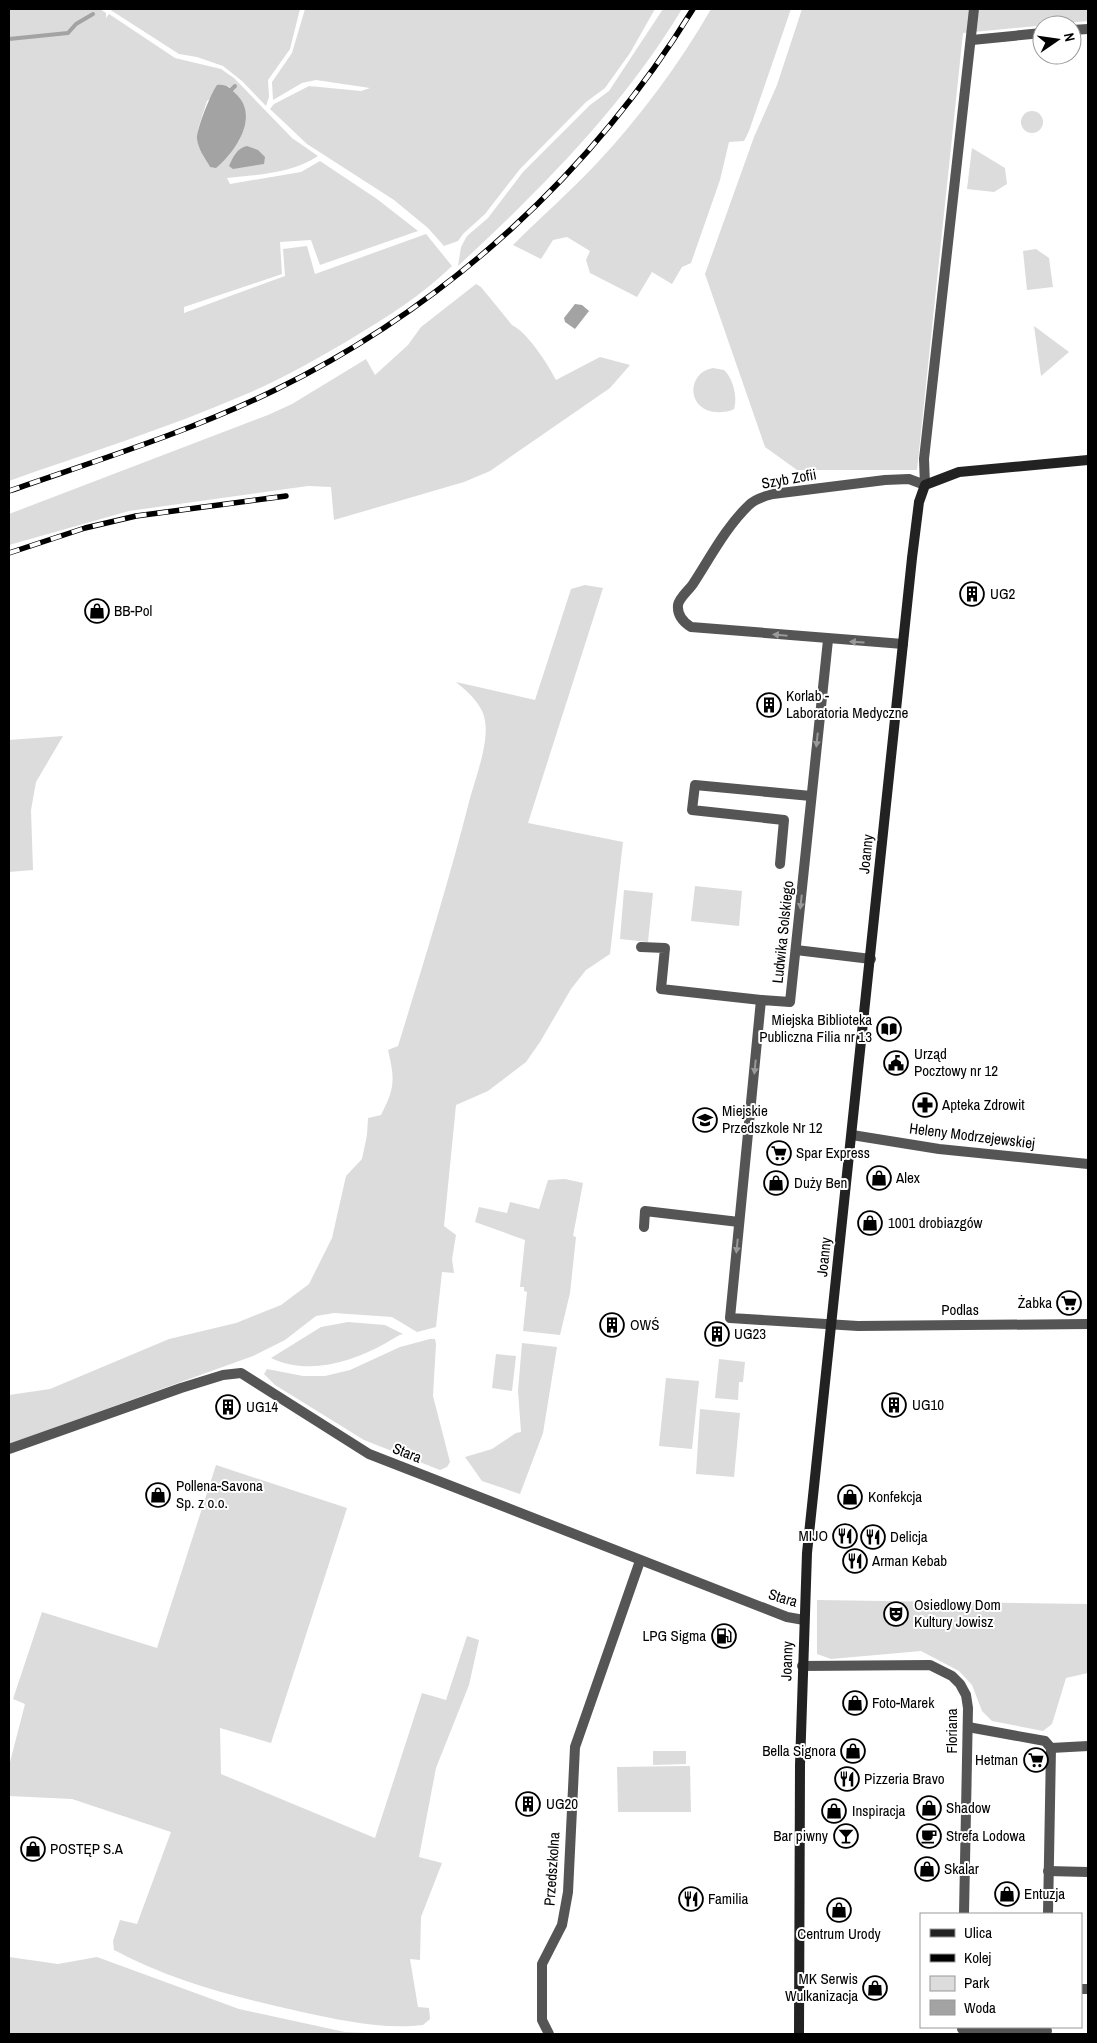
<svg xmlns="http://www.w3.org/2000/svg" width="1097" height="2043" font-family="'Archivo Narrow',sans-serif">
<style>
.green{fill:#dcdcdc;fill-rule:evenodd}
.water{fill:#a3a3a3}
.lines{fill:none;stroke-linecap:round;stroke-linejoin:round}
.stream{stroke:#a3a3a3;stroke-width:4}
.street{stroke:#555;stroke-width:10}
.secondary{stroke:#222;stroke-width:10}
.rail-casing{stroke:#000;stroke-width:5.5}
.rail{stroke:#fff;stroke-width:4;stroke-dasharray:11;stroke-linecap:butt}
.oneway{fill:#999}
.labels{text-anchor:middle;stroke-width:4;stroke-linejoin:round;paint-order:stroke}
.street-label{font-size:15px;fill:#000;stroke:#fff}
.poi-label{font-size:15px;fill:#000;stroke:#fff;text-anchor:start}
</style>
<rect width="100%" height="100%" fill="#fff"/>
<g class="green">
<path d="M9,9H100L106,13V18L109,14L175,58L221,69L234,78L292,138L318,156C293,173 257,175 227,178L230,184L301,172L320,161L377,199L418,231L320,265L311,240L280,242L282,274L184,307V313L285,276L283,249L307,246L315,274L426,234L452,266C423,294 389,316 354,337C319,358 282,379 244,395C168,428 87,453 9,481ZM228,86C247,105 251,115 239,141L210,167L199,147L197,139L198,129L207,101Z"/>
<polygon points="109,9 108,9 300,9 290,49 268,80 269,97 266,106 242,81 223,66 197,57 179,54"/>
<polygon points="305,9 655,9 630,53 605,88 586,102 520,169 485,214 463,234 458,241 444,246 428,228 394,200 307,144 270,109 274,104 309,86 361,91 370,88 316,80 302,83 273,100 272,82 292,53"/>
<path d="M663,9H682C623,107 541,189 458,266L461,247L467,236L488,218L523,172L590,105L609,91Z"/>
<path d="M711,9H791L749,131L744,141L729,142L720,180L691,263L682,267L672,284L652,272L637,297L590,273L586,260L590,251L567,237L553,240L541,259L513,245C541,217 571,191 598,162C641,116 680,63 711,9Z"/>
<polygon points="802,9 1088,9 1088,21 963,33 917,470 797,470 765,447 705,274 754,137 777,85"/>
<circle cx="1032" cy="122" r="11"/>
<polygon points="972,148 1005,168 1007,184 994,192 967,189"/>
<polygon points="1036,249 1049,258 1053,287 1027,290 1023,251"/>
<path d="M476,284L481,287L512,325C528,333 547,363 556,380L600,357L630,365L610,388L490,471L464,482L334,520L331,487L308,486L129,511L9,545V514L268,415L292,404L366,359L375,375L408,345L421,327Z"/>
<polygon points="1034,326 1069,352 1041,376"/>
<path d="M713,368L724,370C733,378 738,398 734,409C729,412 727,411 723,412C687,416 684,373 713,368Z"/>
<path d="M585,585L603,588L528,823L623,842L610,954L586,970L571,989L540,1042L526,1062L488,1091L456,1105L444,1226L456,1235L452,1259L454,1273L442,1272L436,1327L417,1332L392,1317L334,1313L316,1316L285,1340L253,1356L9,1444V1395L50,1389L169,1339L236,1323L281,1305L309,1284L332,1238L346,1176L362,1159L367,1135L368,1118L381,1115C395,1088 395,1080 388,1050L398,1046C423,965 448,884 469,802C475,779 489,744 485,721C483,705 468,692 456,682L535,700L571,589Z"/>
<polygon points="63,736 36,782 31,810 33,870 9,872 9,740"/>
<polygon points="695,886 742,891 739,926 691,921"/>
<polygon points="624,890 653,893 648,942 620,939"/>
<polygon points="565,1179 583,1183 573,1236 576,1237 570,1293 560,1335 523,1331 527,1292 524,1291 524,1287 520,1287 525,1240 475,1222 479,1207 507,1213 510,1202 539,1209 548,1180"/>
<path d="M348,1322L385,1325L403,1334C396,1336 392,1340 386,1343C352,1362 308,1376 271,1358L321,1327Z"/>
<polygon points="430,1339 435,1339 436,1344 433,1396 450,1462 447,1467 440,1470 364,1440 275,1385 264,1374 267,1369 303,1376 325,1376 350,1370 400,1347"/>
<polygon points="522,1343 557,1347 543,1433 520,1494 482,1481 465,1457 492,1449 516,1433 521,1432 518,1391"/>
<polygon points="496,1354 516,1356 512,1391 492,1388"/>
<polygon points="719,1359 745,1362 743,1382 739,1382 738,1400 715,1398"/>
<polygon points="666,1378 699,1381 692,1449 659,1446"/>
<polygon points="700,1409 740,1413 734,1477 696,1474"/>
<path d="M216,1465L347,1508L271,1743L220,1728L221,1774L375,1838L422,1693L446,1700L467,1636L479,1640L469,1685L436,1768L419,1857L442,1863L421,1917L420,1960L410,1959L418,2007L429,2008L430,2019L423,2025C383,2030 340,2020 302,2012C238,1998 172,1981 114,1950L113,1941L120,1920L137,1924L171,1832L72,1799L9,1796V1766L25,1704L13,1699L42,1612L157,1648Z"/>
<polygon points="817,1600 1088,1604 1088,1673 1066,1678 1052,1724 1043,1731 992,1721 982,1711 972,1685 959,1671 921,1651 831,1659 817,1654"/>
<polygon points="653,1751 686,1751 686,1764 653,1765"/>
<polygon points="690,1766 691,1812 618,1812 617,1767"/>
<polygon points="9,1957 58,1964 97,1957 239,2009 345,2032 391,2034 9,2034"/>
</g>
<g class="water">
<path d="M217,85C227,84 230,88 237,95C259,117 236,151 216,168L210,167C205,158 198,149 197,139C196,130 211,93 217,85Z"/>
<path d="M247,146L258,150L265,157L264,164L233,169L229,166C233,157 237,148 247,146Z"/>
<polygon points="575,304 582,305 589,311 575,329 565,322 564,318"/>
</g>
<g class="lines">
<g class="stream">
<polyline points="9,39 68,33 76,24 93,14"/>
<polyline points="232,89 235,86"/>
</g>
<g class="street">
<polyline points="1072,30 1088,29"/>
<polyline points="972,40 1042,33"/>
<polyline points="828,640 790,1002 761,1000 730,1318 858,1326 1088,1324"/>
<path d="M903,644L691,627C683,622 677,615 678,605C679,598 689,590 693,584C710,558 726,527 749,505C755,499 765,496 773,494L885,480L909,479L925,485L924,459L974,9"/>
<polyline points="780,864 784,820 692,810 695,785 811,796"/>
<polyline points="641,947 665,948 661,989 761,1000"/>
<polyline points="796,950 871,959"/>
<polyline points="852,1135 939,1149 1088,1164"/>
<polyline points="644,1227 645,1211 739,1222"/>
<polyline points="9,1449 181,1388 223,1375 241,1373 369,1454 764,1608 787,1617 804,1620"/>
<polyline points="802,1666 930,1665 952,1676 960,1684 966,1695 968,1708 964,1914"/>
<polyline points="968,1727 1045,1741 1051,1748"/>
<polyline points="1051,1748 1088,1746"/>
<polyline points="1048,1871 1088,1872"/>
<polyline points="1048,1914 1051,1748"/>
<polyline points="1081,1989 1088,1989"/>
<polyline points="962,2029 1047,2031"/>
<polyline points="549,2034 542,2020 542,1964 562,1925 568,1892 575,1747 640,1561"/>
</g>
<polyline class="secondary" points="799,2034 800,1765 807,1553 912,558 919,502 925,485 959,472 1088,460"/>
<g class="rail-casing">
<g id="rail">
<path d="M9,491C98,460 189,432 275,390C447,306 593,172 693,9"/>
<polyline points="9,553 85,528 136,516 286,496"/>
</g>
</g>
<use href="#rail" class="rail"/>
</g>
<defs><path id="oneway-solid" d="M-6-.8H1V-3.2L6.5 0L1 3.2V.8H-6Z" transform="scale(1.25)"/></defs>
<g class="oneway">
<use href="#oneway-solid" transform="translate(780 635) rotate(-175)"/>
<use href="#oneway-solid" transform="translate(857 642) rotate(-176)"/>
<use href="#oneway-solid" transform="translate(817 740) rotate(96)"/>
<use href="#oneway-solid" transform="translate(801 902) rotate(96)"/>
<use href="#oneway-solid" transform="translate(755 1067) rotate(96)"/>
<use href="#oneway-solid" transform="translate(737 1246) rotate(96)"/>
</g>
<defs>
<g id="building-ring" transform="scale(1.25)"><circle r="9.5" fill="#fff" stroke="#000" stroke-width="1.5"/><path d="M-4-6H4V6H1V3H-1V6H-4ZM-2.5-4.3h1.7v1.8h-1.7ZM.8-4.3h1.7v1.8H.8ZM-2.5-1h1.7V.8h-1.7ZM.8-1h1.7V.8H.8Z" fill="#000"/></g>
<g id="shop-ring" transform="scale(1.25)"><circle r="9.5" fill="#fff" stroke="#000" stroke-width="1.5"/><path d="M-5-2.5h2.3a2.7 3.5 0 0 1 5.4 0H5L5.5 6h-11ZM-1.5-2.5h3a1.5 2.3 0 0 0-3 0Z" fill="#000"/></g>
<g id="library-ring" transform="scale(1.25)"><circle r="9.5" fill="#fff" stroke="#000" stroke-width="1.5"/><path d="M-6-4Q-3-5.5-.7-3.5V5Q-3 3-6 4ZM6-4Q3-5.5 .7-3.5V5Q3 3 6 4Z" fill="#000"/></g>
<g id="civic-ring" transform="scale(1.25)"><circle r="9.5" fill="#fff" stroke="#000" stroke-width="1.5"/><path d="M-.6-6.5H3V-4.5H.6V-3L4-1V1h2V6H-6V1h2V-1L-.6-3ZM-1.2 2.5V6h2.4V2.5Z" fill="#000"/></g>
<g id="pharmacy-ring" transform="scale(1.25)"><circle r="9.5" fill="#fff" stroke="#000" stroke-width="1.5"/><path d="M-2-6h4v4h4v4h-4v4h-4v-4h-4v-4h4Z" fill="#000"/></g>
<g id="school-ring" transform="scale(1.25)"><circle r="9.5" fill="#fff" stroke="#000" stroke-width="1.5"/><path d="M0-5L7-2L0 1L-7-2ZM-4 1L0 2.5L4 1V4Q0 6-4 4Z" fill="#000"/></g>
<g id="supermarket-ring" transform="scale(1.25)"><circle r="9.5" fill="#fff" stroke="#000" stroke-width="1.5"/><path d="M-6-5.5h2.5l.6 2H6L4.5 2H-2.5L-4.4-4H-6ZM-1.5 3.2a1.3 1.3 0 1 0 .1 0ZM3 3.2a1.3 1.3 0 1 0 .1 0Z" fill="#000"/></g>
<g id="restaurant-ring" transform="scale(1.25)"><circle r="9.5" fill="#fff" stroke="#000" stroke-width="1.5"/><path d="M-5-6h1v4h1v-4h1v4h1v-4h1v5L-1.5 .5V6h-2V.5L-5-1ZM5-6V6H3V1.5H1.5Q1.5-4 5-6Z" fill="#000"/></g>
<g id="theatre-ring" transform="scale(1.25)"><circle r="9.5" fill="#fff" stroke="#000" stroke-width="1.5"/><path d="M-5-5.5Q0-4 5-5.5V0Q5 5 0 6Q-5 5-5 0ZM-3.3-2.5H-1v1.5H-3.3ZM1-2.5H3.3v1.5H1ZM-2.8 1Q0 5.5 2.8 1Z" fill="#000"/></g>
<g id="fuel-ring" transform="scale(1.25)"><circle r="9.5" fill="#fff" stroke="#000" stroke-width="1.5"/><path d="M-5.5-6h7V0h2V4h1.3V-2.5L3-4.5l.8-.8L6-3V5H2.5V1h-1V6h-7ZM-4.2-4.7v3.2H.2V-4.7Z" fill="#000"/></g>
<g id="bar-ring" transform="scale(1.25)"><circle r="9.5" fill="#fff" stroke="#000" stroke-width="1.5"/><path d="M-6-5H6L.8 .8V4.5H3.5V6h-7V4.5H-.8V.8Z" fill="#000"/></g>
<g id="cafe-ring" transform="scale(1.25)"><circle r="9.5" fill="#fff" stroke="#000" stroke-width="1.5"/><path d="M-5.5-4.5H6V0H3Q3 3.5 0 3.5H-2.5Q-5.5 3.5-5.5 0ZM3-3.2v2h1.7v-2ZM-6 4.5H4V6H-6Z" fill="#000"/></g>
</defs>
<g fill-rule="evenodd">
<use href="#building-ring" x="972" y="594"/>
<use href="#shop-ring" x="97" y="611"/>
<use href="#building-ring" x="769" y="705"/>
<use href="#library-ring" x="889" y="1029"/>
<use href="#civic-ring" x="896" y="1063"/>
<use href="#pharmacy-ring" x="925" y="1105"/>
<use href="#school-ring" x="705" y="1120"/>
<use href="#supermarket-ring" x="779" y="1153"/>
<use href="#shop-ring" x="879" y="1178"/>
<use href="#shop-ring" x="776" y="1183"/>
<use href="#shop-ring" x="870" y="1223"/>
<use href="#supermarket-ring" x="1069" y="1303"/>
<use href="#building-ring" x="612" y="1325"/>
<use href="#building-ring" x="717" y="1334"/>
<use href="#building-ring" x="894" y="1405"/>
<use href="#building-ring" x="228" y="1407"/>
<use href="#shop-ring" x="158" y="1495"/>
<use href="#shop-ring" x="850" y="1497"/>
<use href="#restaurant-ring" x="845" y="1536"/>
<use href="#restaurant-ring" x="873" y="1537"/>
<use href="#restaurant-ring" x="855" y="1561"/>
<use href="#theatre-ring" x="896" y="1614"/>
<use href="#fuel-ring" x="724" y="1636"/>
<use href="#shop-ring" x="855" y="1703"/>
<use href="#shop-ring" x="853" y="1751"/>
<use href="#supermarket-ring" x="1036" y="1760"/>
<use href="#restaurant-ring" x="847" y="1779"/>
<use href="#building-ring" x="528" y="1804"/>
<use href="#shop-ring" x="929" y="1808"/>
<use href="#shop-ring" x="834" y="1811"/>
<use href="#bar-ring" x="846" y="1836"/>
<use href="#cafe-ring" x="929" y="1836"/>
<use href="#shop-ring" x="33" y="1849"/>
<use href="#shop-ring" x="927" y="1869"/>
<use href="#shop-ring" x="1007" y="1894"/>
<use href="#restaurant-ring" x="691" y="1899"/>
<use href="#shop-ring" x="839" y="1910"/>
<use href="#shop-ring" x="875" y="1988"/>
</g>
<g class="labels">
<g class="street-label">
<text transform="translate(789 479) rotate(-10)" y="5">Szyb Zofii</text>
<text transform="translate(866 854) rotate(-84)" y="5">Joanny</text>
<text transform="translate(783 932) rotate(-84)" y="5">Ludwika Solskiego</text>
<text transform="translate(972 1136) rotate(7)" y="5">Heleny Modrzejewskiej</text>
<text transform="translate(824 1257) rotate(-84)" y="5">Joanny</text>
<text x="960" y="1315">Podlas</text>
<text transform="translate(407 1453) rotate(22)" y="5">Stara</text>
<text transform="translate(783 1598) rotate(17)" y="5">Stara</text>
<text transform="translate(787 1661) rotate(-88)" y="5">Joanny</text>
<text transform="translate(952 1731) rotate(-90)" y="5">Floriana</text>
<text transform="translate(552 1869) rotate(-86)" y="5">Przedszkolna</text>
</g>
<g class="poi-label">
<text x="990" y="599">UG2</text>
<text x="114" y="616">BB-Pol</text>
<text x="786" y="701">Korlab -<tspan x="786" dy="17">Laboratoria Medyczne</tspan></text>
<text x="872" y="1025" text-anchor="end">Miejska Biblioteka<tspan x="872" dy="17">Publiczna Filia nr 13</tspan></text>
<text x="914" y="1059">Urząd<tspan x="914" dy="17">Pocztowy nr 12</tspan></text>
<text x="942" y="1110">Apteka Zdrowit</text>
<text x="722" y="1116">Miejskie<tspan x="722" dy="17">Przedszkole Nr 12</tspan></text>
<text x="796" y="1158">Spar Express</text>
<text x="896" y="1183">Alex</text>
<text x="794" y="1188">Duży Ben</text>
<text x="888" y="1228">1001 drobiazgów</text>
<text x="1052" y="1308" text-anchor="end">Żabka</text>
<text x="630" y="1330">OWŚ</text>
<text x="734" y="1339">UG23</text>
<text x="912" y="1410">UG10</text>
<text x="246" y="1412">UG14</text>
<text x="176" y="1491">Pollena-Savona<tspan x="176" dy="17">Sp. z o.o.</tspan></text>
<text x="868" y="1502">Konfekcja</text>
<text x="828" y="1541" text-anchor="end">MIJO</text>
<text x="890" y="1542">Delicja</text>
<text x="872" y="1566">Arman Kebab</text>
<text x="914" y="1610">Osiedlowy Dom<tspan x="914" dy="17">Kultury Jowisz</tspan></text>
<text x="706" y="1641" text-anchor="end">LPG Sigma</text>
<text x="872" y="1708">Foto-Marek</text>
<text x="836" y="1756" text-anchor="end">Bella Signora</text>
<text x="1018" y="1765" text-anchor="end">Hetman</text>
<text x="864" y="1784">Pizzeria Bravo</text>
<text x="546" y="1809">UG20</text>
<text x="946" y="1813">Shadow</text>
<text x="852" y="1816">Inspiracja</text>
<text x="828" y="1841" text-anchor="end">Bar piwny</text>
<text x="946" y="1841">Strefa Lodowa</text>
<text x="50" y="1854">POSTĘP S.A</text>
<text x="944" y="1874">Skalar</text>
<text x="1024" y="1899">Entuzja</text>
<text x="708" y="1904">Familia</text>
<text x="839" y="1939" text-anchor="middle">Centrum Urody</text>
<text x="858" y="1984" text-anchor="end">MK Serwis<tspan x="858" dy="17">Wulkanizacja</tspan></text>
</g>
</g>
<rect width="1097" height="2043" fill="none" stroke="#000000" stroke-width="20"/>
<rect x="920" y="1913" width="162" height="115" fill="#ffffff" stroke="#999999"/>
<rect x="930" y="1929" width="25" height="8" fill="#222222" stroke="#999999"/>
<text x="964" y="1938" font-size="15" fill="#000000">Ulica</text>
<rect x="930" y="1954" width="25" height="8" fill="#000000" stroke="#999999"/>
<text x="964" y="1963" font-size="15" fill="#000000">Kolej</text>
<rect x="930" y="1976" width="25" height="15" fill="#dcdcdc" stroke="#999999"/>
<text x="964" y="1988" font-size="15" fill="#000000">Park</text>
<rect x="930" y="2000" width="25" height="15" fill="#a3a3a3" stroke="#999999"/>
<text x="964" y="2013" font-size="15" fill="#000000">Woda</text>
<g transform="translate(1057 40) rotate(77)"><circle r="24" fill="#ffffff" stroke="#999999"/>
<path d="M0-4L9 19L0 12L-9 19Z" fill="#000000"/>
<text y="-8" font-size="14" font-weight="bold" text-anchor="middle" fill="#000000">N</text>
</g>
</svg>
